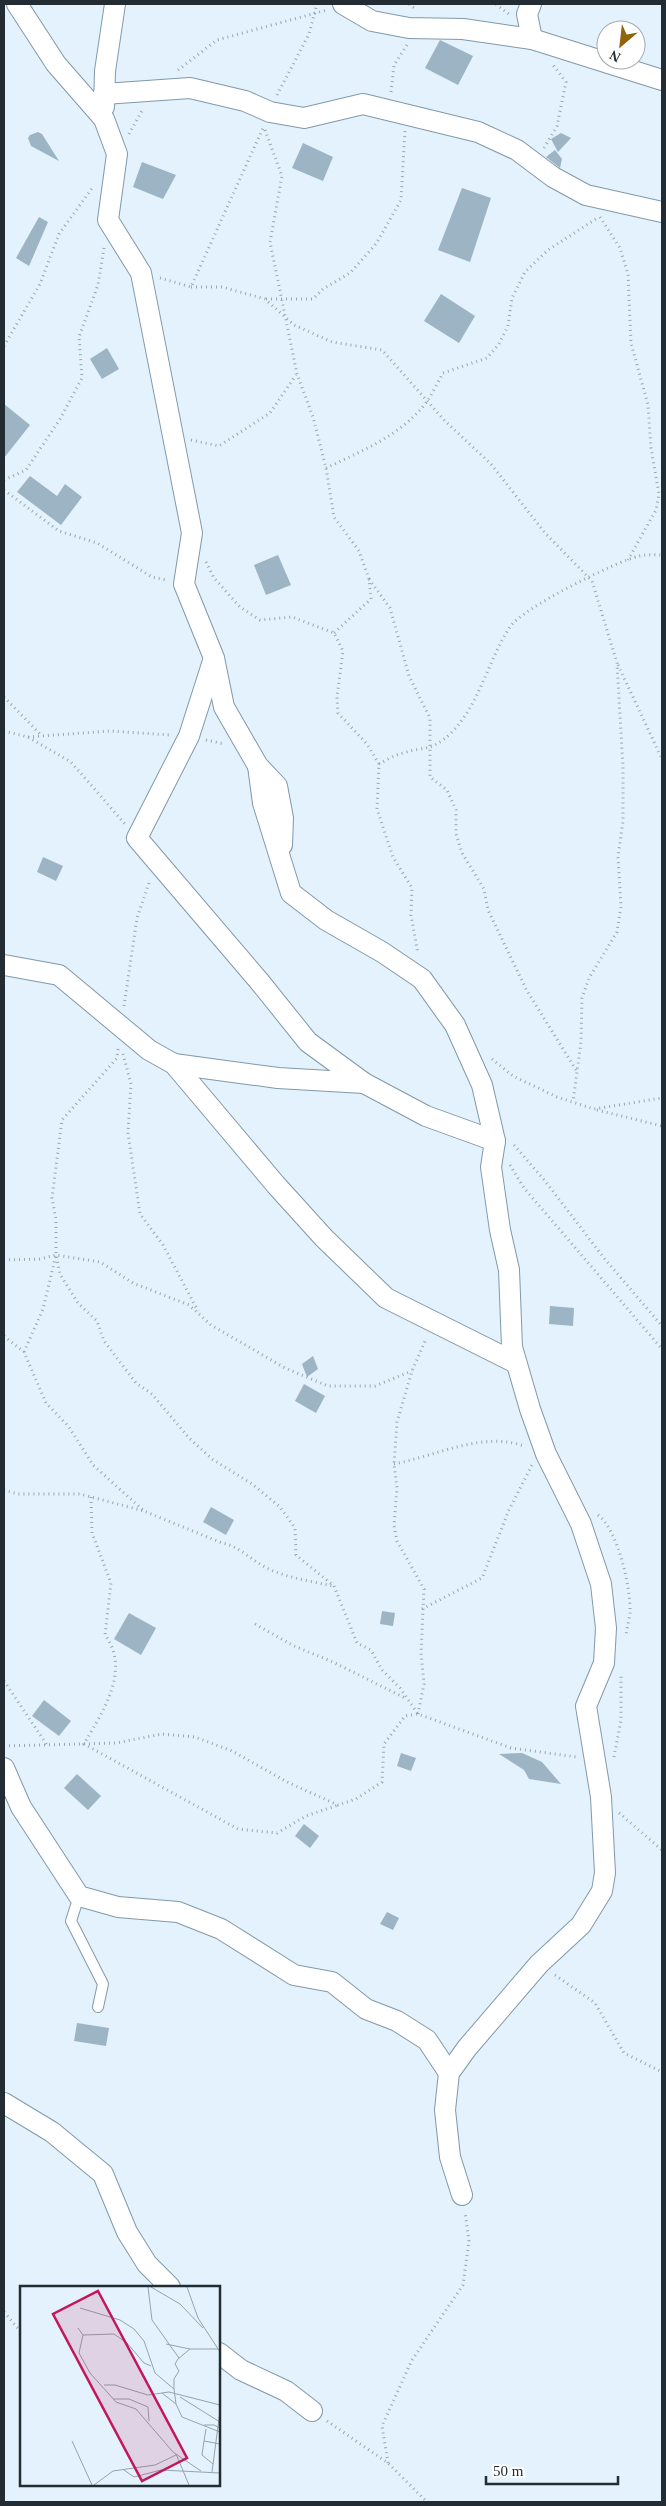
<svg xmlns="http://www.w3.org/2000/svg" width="666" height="2506" font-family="Georgia,serif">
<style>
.building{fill:#9cb4c4}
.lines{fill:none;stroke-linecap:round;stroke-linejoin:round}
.service-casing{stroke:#8199a9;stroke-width:12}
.minor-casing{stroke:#8199a9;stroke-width:22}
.path{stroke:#99a7af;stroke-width:3;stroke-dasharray:1 4;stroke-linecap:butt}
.service{stroke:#fff;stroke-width:10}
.minor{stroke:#fff;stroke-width:20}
.inset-road{fill:none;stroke:#96a3ab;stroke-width:1}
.view{fill:#c2185b;fill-opacity:0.15;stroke:#c2185b;stroke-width:2.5}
.inset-edge{fill:none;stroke:#222c32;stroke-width:2.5}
</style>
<rect width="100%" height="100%" fill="#e3f2fc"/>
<g class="building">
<polygon points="440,40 473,56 458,85 425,68"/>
<polygon points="38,132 42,134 59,161 31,146 28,138 30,135"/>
<polygon points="561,133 571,138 558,152 551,139"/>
<polygon points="303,143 333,157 323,181 292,168"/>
<polygon points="555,150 562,159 560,168 546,157"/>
<polygon points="142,162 176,175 163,199 133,187"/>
<polygon points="462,188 491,198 470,262 438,250"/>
<polygon points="39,217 48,222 29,266 16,258"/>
<polygon points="441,294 475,316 459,343 424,321"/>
<polygon points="107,348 119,369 102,379 90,359"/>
<polygon points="4,404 30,425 4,458"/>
<polygon points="30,476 57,496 65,484 82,497 61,525 17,492"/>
<polygon points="278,555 291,585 266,595 254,565"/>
<polygon points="43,857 63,866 56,881 37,872"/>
<polygon points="550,1306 574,1308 573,1326 549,1324"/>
<polygon points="313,1356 318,1369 307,1377 302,1364"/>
<polygon points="304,1384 325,1396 316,1413 295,1401"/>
<polygon points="211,1507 234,1520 226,1535 203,1522"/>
<polygon points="382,1611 395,1613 393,1626 380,1624"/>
<polygon points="129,1613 156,1628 141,1655 114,1639"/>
<polygon points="44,1700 71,1721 59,1736 32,1716"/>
<polygon points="401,1753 416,1758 411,1771 397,1766"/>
<polygon points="522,1753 542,1762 561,1784 529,1779 524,1770 499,1754"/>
<polygon points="77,1774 101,1796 88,1810 64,1788"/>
<polygon points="304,1824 319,1836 310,1848 295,1836"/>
<polygon points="387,1912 399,1918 393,1930 380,1924"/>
<polygon points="77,2023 109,2028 106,2046 74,2041"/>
</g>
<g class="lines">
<g class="service-casing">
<polyline id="service" points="79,1896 71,1921 103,1984 98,2007"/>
</g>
<g class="minor-casing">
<g id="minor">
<polyline points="17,4 56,64 104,119 117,154 108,220 141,273 192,533 184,584 214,658 224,707 258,766 277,786 283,818 282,845"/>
<polyline points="343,4 372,21 409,28 463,29 532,39 662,80"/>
<polyline points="531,4 527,14 532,39"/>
<polyline points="104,94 190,88 245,101 270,112 304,118 363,104 478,132 517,150 553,177 586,195 662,212"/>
<polyline points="104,107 105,71 115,4"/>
<polyline points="213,661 189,736 137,838 259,981 308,1042 364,1083 426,1116 495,1141"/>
<polyline points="258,766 263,803 291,893 326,920 382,952 422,979 455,1025 482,1085 495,1141 491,1167 500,1230 509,1270 512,1347 530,1409 546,1454 581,1524 601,1584 606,1628 604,1663 586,1706 601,1797 605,1873 602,1891 581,1925 539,1964 467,2048 449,2073 445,2110 450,2157 462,2195"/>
<polyline points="4,965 59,975 149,1050 174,1064 276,1185 324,1238 386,1298 516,1363"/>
<polyline points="174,1064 278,1078 364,1083"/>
<polyline points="4,1768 21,1807 79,1896 118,1907 178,1912 221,1929 294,1975 332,1982 366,2009 397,2021 427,2040 449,2073"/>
<polyline points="4,2103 52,2132 103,2174 127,2232 147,2264 170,2287"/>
<polyline points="219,2353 241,2370 286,2391 312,2411"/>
</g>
</g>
<g class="path">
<polyline points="409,4 417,10"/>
<polyline points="496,4 510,15"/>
<polyline points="178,70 217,40 327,10"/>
<polyline points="391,92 394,65 407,45"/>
<polyline points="277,95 309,34 317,4"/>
<polyline points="265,130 282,176 270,242 297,374 313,417 326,468 334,517 359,551 369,579 371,599 334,633"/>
<polyline points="129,134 143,109"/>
<polyline points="544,148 557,126 566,82 553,65"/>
<polyline points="600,217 620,248 628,274 631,343 648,405 651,448 659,494 656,510 628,560"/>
<polyline points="160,278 191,287 263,128"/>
<polyline points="191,287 222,287 265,299 294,325 332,342 382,350 445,421 491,464 545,533 592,581 617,663 623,767 623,821 618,857 621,906 617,932 589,978 582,998 581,1042 573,1102"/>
<polyline points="266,299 313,299 323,289 350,273 376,244 401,200 405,131"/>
<polyline points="4,346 40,284 59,234 93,187"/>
<polyline points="191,440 219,446 270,413 296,375"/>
<path d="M326,468C362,451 404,434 428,400C433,392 438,382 443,373L487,358L499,344L508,326L512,298L525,272L548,250L599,217"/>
<polyline points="4,480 26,470 60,419 82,378 79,337 98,285 104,248"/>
<polyline points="4,490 59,531 97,543 152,577 166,580"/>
<polyline points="206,562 214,578 240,607 260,620 292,617 334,633 343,651 337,697 338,713 367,744 379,764 377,809 393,857 412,888 411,915 418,954"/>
<polyline points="369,579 390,608 409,676 430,718 430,777 447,790 456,810 456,834 462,853 484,889 488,910 526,989 576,1070"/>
<polyline points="618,665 662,759"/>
<polyline points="4,697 41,735"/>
<polyline points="4,731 28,737 71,762 125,824"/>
<polyline points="28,737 110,731 170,735"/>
<polyline points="206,740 224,744"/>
<path d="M379,764C386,760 395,755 403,753C425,746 431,752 451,733C480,704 487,662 510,627C522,608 615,562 639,556C646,554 655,555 662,555"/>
<polyline points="124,1006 137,918 150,880"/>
<polyline points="118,1049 117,1058 62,1120 52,1198 56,1220 56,1255 60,1274 78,1303 97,1321 104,1341 136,1383 152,1394 189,1438 212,1459 252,1484 280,1507 295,1528 296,1555 334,1586 357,1643 371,1650 382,1670 400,1688 418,1714"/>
<polyline points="123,1054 131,1084 128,1133 140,1214 163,1245 198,1311"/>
<polyline points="492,1059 513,1076 557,1097 594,1109 662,1098"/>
<polyline points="597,1110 662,1126"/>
<polyline points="514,1145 545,1181 604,1258 662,1326"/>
<polyline points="510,1165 524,1188 662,1349"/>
<polyline points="4,1260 40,1259 56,1255"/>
<path d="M4,1336L24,1352L46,1403L69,1427L93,1465L144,1511L222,1543C241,1546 255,1565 276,1572C294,1579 315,1582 333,1586"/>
<polyline points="24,1352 43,1309 56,1255 100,1262 133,1283 189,1305 211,1325 285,1368 328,1386 375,1386 412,1371"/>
<path d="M394,1464C436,1456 482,1431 524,1446"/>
<polyline points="4,1490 18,1494 80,1494 144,1511"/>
<path d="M91,1497L92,1533L111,1583L105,1635C131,1670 103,1711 84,1744L238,1829L277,1833L306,1816L338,1805"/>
<path d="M598,1515C618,1530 631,1588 630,1613C629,1620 627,1628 626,1636"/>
<polyline points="422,1609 482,1578 509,1510 532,1465"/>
<polyline points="255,1624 294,1646 333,1662 407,1699"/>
<polyline points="4,1681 47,1745"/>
<polyline points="418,1714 424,1684 421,1653 424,1589 397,1541 394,1525 397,1488 394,1464 397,1422 412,1371 426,1339"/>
<polyline points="4,1746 116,1743 162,1734 195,1737 232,1751 289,1783 338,1805 356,1799 382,1782 384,1744 405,1716 418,1714 511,1748 577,1757"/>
<polyline points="614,1757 621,1720 621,1674"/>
<polyline points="619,1813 662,1850"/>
<polyline points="555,1975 595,2003 624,2053 662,2072"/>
<polyline points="4,2312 21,2332"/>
<polyline points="327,2421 388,2463 427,2502"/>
<polyline points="388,2463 382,2426 412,2360 463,2285 469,2241 465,2212"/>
</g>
<use href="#service" class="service"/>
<use href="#minor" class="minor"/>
</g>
<g transform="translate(20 2286)">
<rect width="200" height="200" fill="#e3f2fc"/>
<path class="inset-road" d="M128,1L132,34L159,72M131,1L160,18L183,42M167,1L178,32L200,66M60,22L100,34L114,43L124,55L135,87L154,103L156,118M58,42L63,49L59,67L70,87L96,116L116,123L122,130M63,49L94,48L107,57L124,77L131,80M146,58L170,63M84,99H95L128,109L149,106L200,119M154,103V93L159,85L155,78L158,73L170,63H198M142,107L156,118L162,131L200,146M160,111L200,136M93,113H109L128,121L129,135M122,130L153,166L181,185M184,139H194L200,142M186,143L184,155L200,158M52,155L72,199M184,155L182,169L193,178M156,168L169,199M104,184L114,191L141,184L200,187M192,186L200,125M74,199L93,185L135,179L156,169"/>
<path class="view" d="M78,5L167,172L122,195L33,28Z"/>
<rect width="200" height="200" class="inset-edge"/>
</g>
<rect width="666" height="2506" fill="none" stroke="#222c32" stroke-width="10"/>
<g transform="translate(621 45) rotate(208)"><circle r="24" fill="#ffffff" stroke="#a7abad"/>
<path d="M0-4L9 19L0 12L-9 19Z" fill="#90630c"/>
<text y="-8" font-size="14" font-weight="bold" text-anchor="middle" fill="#222c32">N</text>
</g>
<path d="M486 2476v8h132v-8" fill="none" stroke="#222c32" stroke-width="2.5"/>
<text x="493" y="2476" font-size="15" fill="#222c32" stroke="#ffffff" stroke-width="4" paint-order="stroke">50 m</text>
</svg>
